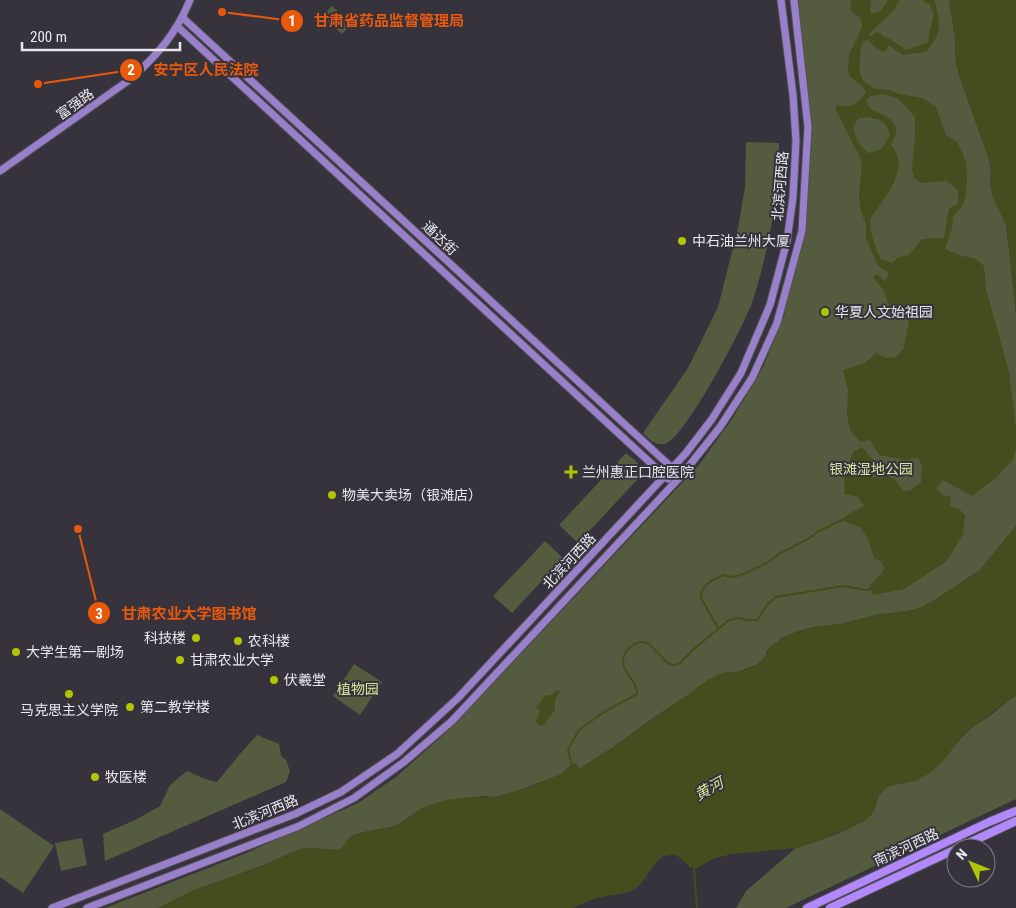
<svg xmlns="http://www.w3.org/2000/svg" width="1016" height="908" font-family="'Roboto Condensed','Noto Sans SC',sans-serif">
<style>
.green{fill:#555b3e}
.water{fill:#454d1e;fill-rule:evenodd}
.lines{fill:none;stroke-linecap:round;stroke-linejoin:round}
.stream{stroke:#454d1e;stroke-width:2}
.major-casing{stroke:#535058;stroke-width:9}
.highway-casing{stroke:#535058;stroke-width:10}
.major{stroke:#9980ca;stroke-width:7}
.highway{stroke:#b189fd;stroke-width:8}
.poi-dot{fill:#b0c503;stroke:#36333d;stroke-width:2}
.labels{text-anchor:middle;stroke-width:4;stroke-linejoin:round;paint-order:stroke}
.street-label{font-size:14px;fill:#e8e7ed;stroke:#36333d}
.poi-label{font-size:14px;fill:#e8e7ed;stroke:#36333d;text-anchor:start}
.park-label{font-size:14px;fill:#d8e79b;stroke:#36333d}
.water-label{font-size:15px;font-style:italic;fill:#d3e296;stroke:#36333d}
.leader{fill:none;stroke:#e8590c;stroke-width:2}
.callout-dot{fill:#e8590c;stroke:#36333d;stroke-width:2}
.mark-label{font-size:15px;text-anchor:middle;font-weight:bold;fill:#fff}
.callout-label{font-size:15px;text-anchor:middle;font-weight:bold;fill:#e8590c;stroke:#36333d;stroke-width:4;stroke-linejoin:round;paint-order:stroke}
</style>
<rect width="100%" height="100%" fill="#36333d"/>
<g class="green">
<polygon points="794,0 949,0 955,38 956,63 960,78 989,159 991,171 990,183 993,197 1006,224 1016,312 1016,526 980,570 935,600 920,608 907,611 876,615 841,624 814,627 799,631 782,638 767,651 765,657 758,664 738,672 722,673 659,714 612,748 581,768 579,768 576,764 571,765 563,773 557,776 517,791 495,797 483,796 422,808 401,823 392,827 359,833 350,837 342,848 338,850 313,848 300,849 264,865 192,891 158,908 105,908 244,854 358,803 396,777 451,728 698,466 732,419 763,367 784,316 802,231 808,127"/>
<polygon points="332,6 352,24 342,34 322,16"/>
<path d="M746,142L779,143C779,196 769,249 753,300C746,322 685,439 665,444C655,446 649,439 643,433L688,368L718,307L738,228L745,187Z"/>
<polygon points="626,453 638,463 639,474 637,480 578,543 559,525"/>
<polygon points="545,541 563,558 512,613 493,596"/>
<polygon points="354,664 382,682 360,715 333,696"/>
<path d="M1016,695V799L786,908H736L746,891L796,848L837,834L852,827L867,819L875,809L878,797L885,788L957,743C967,730 977,724 991,715C999,708 1008,701 1016,695Z"/>
<polygon points="257,735 279,744 281,756 286,760 290,771 286,782 105,861 103,834 135,820 160,806 170,785 187,771 205,779 217,782 239,755"/>
<polygon points="0,809 54,846 23,893 0,877"/>
<polygon points="82,838 87,865 61,871 55,843"/>
</g>
<g class="water">
<path d="M851,0H871L870,11L871,13C880,15 884,6 888,0H900L893,11L868,35L870,36L877,32L880,33L884,37L890,39L906,50L926,43L928,41L929,34L934,14L929,4L923,2V0H934L935,2C941,27 943,31 926,52L903,55L890,46L887,47V50L884,52L878,49L867,40L863,42L861,47L859,69L862,79L868,85L877,89L890,90L899,94L922,98L936,107L946,135L957,142L962,151L966,164L967,176L966,196L962,206L953,217L952,228L945,249L962,256L975,258L984,266L986,289L1009,372L1016,429V449L1013,460L996,478L972,496L943,480L936,488L942,495L951,497L950,506L960,510L965,515L963,534L947,561L904,589L873,595L870,585L881,574L884,568L881,562L874,558L869,541L861,528L844,521L845,516L864,506L858,497L849,495H845C843,476 846,468 854,451L862,447L878,466L871,477L882,478L886,475L894,479L904,491L911,490L921,482L922,466L918,458L905,460L879,455L870,440L860,442L850,430L847,415L848,390L843,370L865,363L876,353L887,358L896,357L904,348L909,321L905,315L894,310L888,304L884,291L874,278L876,274L885,281L889,273L878,266L866,238V224L861,212L859,197L862,161L835,109L838,105C853,108 857,104 866,93L863,87L849,76L848,66L849,55L862,27L861,18C852,12 849,12 851,0ZM884,94L898,99L915,117V137L912,169L914,178L922,183L947,181L958,190V203L949,209L944,238L922,239L909,255L899,257L892,263L881,259C876,250 868,228 871,218C873,213 878,209 880,205C892,187 908,165 891,145L896,134V127L891,119L871,109L866,101L871,96ZM867,117C881,119 886,121 890,135C883,147 883,150 868,153C859,145 855,137 853,126L859,118Z"/>
<polygon points="949,0 1016,0 1016,312 1006,225 993,197 990,183 991,171 989,159 960,78 956,63 955,38"/>
<path d="M1016,526V695L965,733L943,761L930,773L916,781L889,786L885,788L878,797L875,809L872,814L867,819L852,827L816,842L796,848L731,854L713,859L697,868H691C685,863 680,855 672,855C654,854 649,879 636,888C626,895 614,894 602,897C592,899 583,903 573,908H158L192,891L264,865L300,849L313,848L338,850L342,848L350,837L359,833L392,827L401,823L422,808L435,803L447,800L471,797H495L517,791L557,776L563,773L573,763H575L579,768H581L612,748L659,714L682,699L709,679L722,673L742,671L758,664L765,657L770,647L782,638L799,631L814,627L841,624L876,615L907,611L920,608L935,600L980,570Z"/>
<polygon points="556,690 559,690 560,692 555,700 555,710 544,725 539,726 536,720 540,711 536,707 546,695 551,695"/>
</g>
<g class="lines">
<g class="stream">
<path d="M718,628L701,598C700,586 714,578 725,575L730,577L741,575L767,563L779,554L808,539L819,531L846,518"/>
<path d="M572,767L568,749L579,730L604,712L637,694C637,683 629,678 625,669C619,658 627,647 637,643C641,641 645,642 649,644L669,664L675,665L680,663L695,648L729,620L739,618L747,620H757L767,605L776,597L844,586L867,590L873,587"/>
<polyline points="694,868 697,908"/>
</g>
<g class="major-casing">
<g id="major">
<polyline points="183,18 681,476"/>
<polyline points="178,27 668,479"/>
<path d="M0,171L132,78C158,54 176,34 190,0"/>
<polyline points="52,908 295,814 341,792 397,754 458,698 686,453 712,419 741,373 770,305 787,241 793,197 796,141 793,95 781,0"/>
<polyline points="87,908 299,826 354,798 404,762 452,721 681,476 720,427 752,378 777,323 802,231 808,127 794,0"/>
</g>
</g>
<g class="highway-casing">
<g id="highway">
<polyline points="958,848 1016,821"/>
<polyline points="807,908 989,822 1016,811"/>
<polyline points="830,908 956,849"/>
</g>
</g>
<use href="#major" class="major"/>
<use href="#highway" class="highway"/>
</g>
<g class="poi-dot">
<circle cx="682" cy="241" r="5"/>
<circle cx="825" cy="312" r="5"/>
<path d="M568.5 464.5h5v5h5v5h-5v5h-5v-5h-5v-5h5z"/>
<circle cx="332" cy="495" r="5"/>
<circle cx="196" cy="638" r="5"/>
<circle cx="238" cy="641" r="5"/>
<circle cx="16" cy="652" r="5"/>
<circle cx="180" cy="660" r="5"/>
<circle cx="274" cy="680" r="5"/>
<circle cx="69" cy="694" r="5"/>
<circle cx="130" cy="707" r="5"/>
<circle cx="95" cy="777" r="5"/>
</g>
<g class="labels">
<g class="street-label">
<text transform="translate(75 104) rotate(-35)" y="5">富强路</text>
<text transform="translate(780 186) rotate(-85)" y="5">北滨河西路</text>
<text transform="translate(440 238) rotate(43)" y="5">通达街</text>
<text transform="translate(569 561) rotate(-47)" y="5">北滨河西路</text>
<text transform="translate(265 812) rotate(-22)" y="5">北滨河西路</text>
<text transform="translate(906 847) rotate(-25)" y="5">南滨河西路</text>
</g>
<g class="poi-label">
<text x="692" y="246">中石油兰州大厦</text>
<text x="835" y="317">华夏人文始祖园</text>
<text x="582" y="477">兰州惠正口腔医院</text>
<text x="342" y="500">物美大卖场（银滩店）</text>
<text x="186" y="643" text-anchor="end">科技楼</text>
<text x="248" y="646">农科楼</text>
<text x="26" y="657">大学生第一剧场</text>
<text x="190" y="665">甘肃农业大学</text>
<text x="284" y="685">伏羲堂</text>
<text x="140" y="712">第二教学楼</text>
<text x="69" y="715" text-anchor="middle">马克思主义学院</text>
<text x="105" y="782">牧医楼</text>
</g>
<g class="park-label">
<text x="871" y="474">银滩湿地公园</text>
<text x="358" y="694">植物园</text>
</g>
<g class="water-label">
<text transform="translate(709 789) rotate(-29)" y="5">黄河</text>
</g>
</g>
<path class="leader" d="M222 12L292 21M38 84L131 70M78 529L99 613"/>
<g class="callout-dot">
<circle cx="222" cy="12" r="5"/>
<circle cx="38" cy="84" r="5"/>
<circle cx="78" cy="529" r="5"/>
<circle cx="292" cy="21" r="12"/>
<circle cx="131" cy="70" r="12"/>
<circle cx="99" cy="613" r="12"/>
</g>
<g class="mark-label">
<text x="292" y="26">1</text>
<text x="131" y="75">2</text>
<text x="99" y="619">3</text>
</g>
<g class="callout-label">
<text x="389" y="26">甘肃省药品监督管理局</text>
<text x="206" y="75">安宁区人民法院</text>
<text x="189" y="619">甘肃农业大学图书馆</text>
</g>
<g transform="translate(971 863) rotate(313)"><circle r="24" fill="#36333d" stroke="#7d7b83"/>
<path d="M0-4L9 19L0 12L-9 19Z" fill="#b0c503"/>
<text y="-8" font-size="14" font-weight="bold" text-anchor="middle" fill="#e8e7ed">N</text>
</g>
<path d="M22 42v8h158v-8" fill="none" stroke="#e8e7ed" stroke-width="2.5"/>
<text x="30" y="42" font-size="15" fill="#e8e7ed" stroke="#36333d" stroke-width="4" paint-order="stroke">200 m</text>
</svg>
